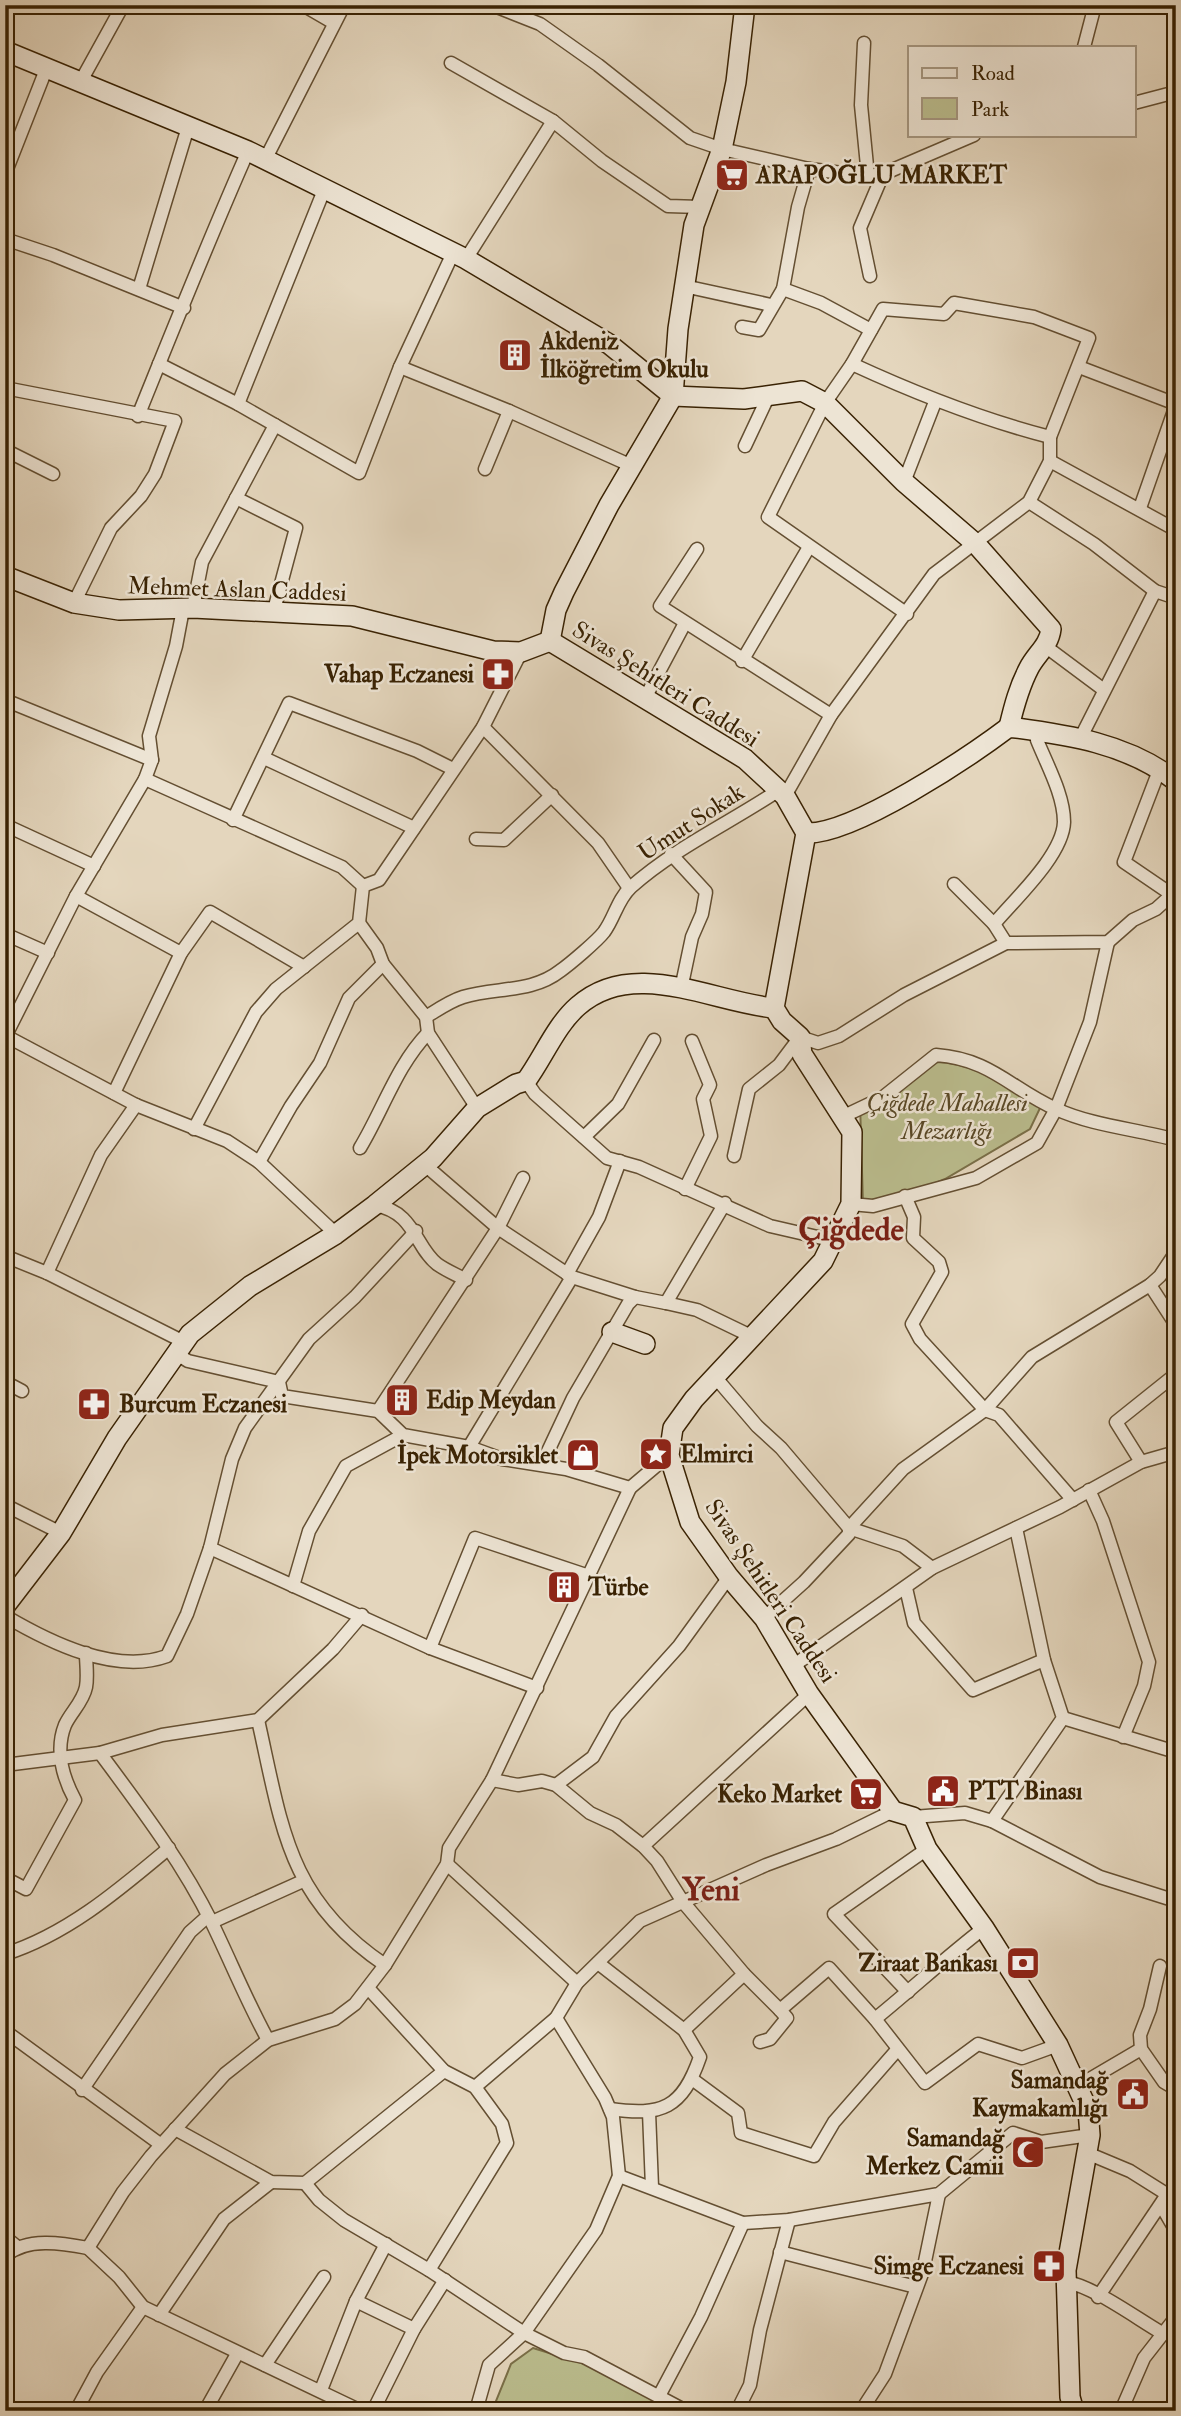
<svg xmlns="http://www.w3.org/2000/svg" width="1181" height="2416" font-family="'IM FELL Double Pica',serif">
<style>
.green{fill:#babc8d;stroke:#7a6f48;stroke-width:2}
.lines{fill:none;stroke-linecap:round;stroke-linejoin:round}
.street-casing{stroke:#644f32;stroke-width:15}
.secondary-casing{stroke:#392203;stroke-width:22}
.street{stroke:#ede4d4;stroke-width:12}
.secondary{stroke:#ede4d4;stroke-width:19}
.labels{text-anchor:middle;stroke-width:5;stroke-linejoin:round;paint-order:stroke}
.poi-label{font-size:24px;font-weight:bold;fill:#392203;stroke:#ede4d4;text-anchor:start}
.street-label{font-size:24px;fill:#392203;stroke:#ede4d4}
.park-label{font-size:24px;font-style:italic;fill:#594826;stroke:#ede4d4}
.district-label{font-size:32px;font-weight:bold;fill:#7a1f14;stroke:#ede4d4}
</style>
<rect width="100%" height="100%" fill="#e4d6bd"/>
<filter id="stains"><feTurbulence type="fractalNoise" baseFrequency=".00286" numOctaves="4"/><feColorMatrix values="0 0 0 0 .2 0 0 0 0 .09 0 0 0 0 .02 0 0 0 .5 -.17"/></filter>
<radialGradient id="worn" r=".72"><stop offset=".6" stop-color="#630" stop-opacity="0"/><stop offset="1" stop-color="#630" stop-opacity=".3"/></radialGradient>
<g class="green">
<path d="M936,1062C974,1062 1009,1087 1042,1104L1030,1129L945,1179L905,1196L863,1205L860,1102L886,1096Z"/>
<polygon points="533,2348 601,2369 681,2411 492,2411 511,2364"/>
</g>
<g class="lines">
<g class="street-casing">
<g id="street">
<polyline points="303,5 334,23"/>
<polyline points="492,5 540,24 598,65 690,138 722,149 809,169 868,176 883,174 974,135"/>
<polyline points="864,43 861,105 868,176"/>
<polyline points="1084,47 1095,5"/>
<polyline points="451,63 553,121"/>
<polyline points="81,81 123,5"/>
<polyline points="1134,103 1176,92"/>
<polyline points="265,160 344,5"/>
<polyline points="809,169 798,207 783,289 821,303 871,330"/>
<polyline points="5,174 47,67"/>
<polyline points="5,239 53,255 184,308"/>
<polyline points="466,259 553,121 602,161 668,206 700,207"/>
<polyline points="870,276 860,228 883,174"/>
<polyline points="684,286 771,305"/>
<polyline points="139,289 188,127"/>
<polyline points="742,327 759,330 783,289"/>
<polyline points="159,364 238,404 359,473 400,367 453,253"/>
<path d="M852,364C917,394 980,419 1050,437"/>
<polyline points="400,367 509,411 632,466"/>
<polyline points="1079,367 1176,404"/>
<polyline points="5,388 175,421 155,474 141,496 111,528 74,603"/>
<polyline points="238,404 324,190"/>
<path d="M138,416C174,327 209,239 248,151"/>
<polyline points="745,446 768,397"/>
<polyline points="5,450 53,474"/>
<polyline points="1050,461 1176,530"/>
<polyline points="485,469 509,411"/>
<polyline points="904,482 935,402"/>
<polyline points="236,498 296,528 274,610"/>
<polyline points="1029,502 1094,544 1155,591 1176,598"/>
<polyline points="1140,508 1176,405"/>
<polyline points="697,549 660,606 831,715"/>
<polyline points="193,608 202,562 275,425"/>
<polyline points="1045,646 1104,690"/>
<polyline points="742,661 809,547"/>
<polyline points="5,700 152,760"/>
<polyline points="644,700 685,623"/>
<polyline points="483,727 598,843 629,888"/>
<polyline points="1081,737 1155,591"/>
<polyline points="264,758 414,828"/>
<polyline points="1160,768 1124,862 1171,894"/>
<polyline points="145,779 342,867 363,886"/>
<polyline points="785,796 831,715 934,574 1029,502 1050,461 1050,437 1089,338 1034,317 954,303 944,314 883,309 852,364 825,403 768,517 907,614"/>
<polyline points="233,820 289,703 417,751 453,769"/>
<polyline points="5,825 94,866"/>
<polyline points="476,839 504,840 552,795"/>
<polyline points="671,854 706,892 702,914 692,937 681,989"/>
<polyline points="954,884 994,924 1006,943"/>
<polyline points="76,896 181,953"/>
<polyline points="359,923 377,948 383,964 426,1017 428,1033 477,1108"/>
<path d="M994,924C1015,899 1063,855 1064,822C1064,795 1047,765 1037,740V731"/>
<polyline points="5,934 48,953"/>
<path d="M426,1017C437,1010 450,1001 463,997C496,987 532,993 560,971C570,964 597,941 604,932C615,917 617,900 631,887C676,847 730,823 779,790"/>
<polyline points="6,1036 136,1105 227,1141 259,1162 336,1234"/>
<polyline points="5,1037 76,896 145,779 152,760 149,736 176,646 183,609"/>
<polyline points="526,1081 535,1094 607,1158 639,1167 770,1226 835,1241"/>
<polyline points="114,1093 181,953 210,912 304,967"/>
<path d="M842,1117L882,1098L936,1055C991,1059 1011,1089 1056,1109C1093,1126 1137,1129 1176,1140"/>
<polyline points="194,1129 256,1012 276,989 359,923 363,886 379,880 483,727 521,652"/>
<polyline points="584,1137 618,1104 654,1040"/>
<path d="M360,1148C383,1110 397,1065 428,1033"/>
<polyline points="734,1156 749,1089 779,1065 800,1037 818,1043 839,1036 904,995 1006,943 1108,942 1133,920 1156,909 1176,891"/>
<polyline points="259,1162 291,1106 320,1063 349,998 383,964"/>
<polyline points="425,1165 498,1228 523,1178"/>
<polyline points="685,1189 711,1136 703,1099 710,1085 692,1041"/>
<polyline points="905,1196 914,1217 913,1238 939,1262 942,1272 912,1324 920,1339 985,1410 999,1415 1073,1500"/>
<polyline points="851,1204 873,1206 976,1178 1037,1143 1056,1109 1090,1022 1108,942"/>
<path d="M375,1205C415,1212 415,1247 437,1264C445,1270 457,1275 466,1280"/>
<polyline points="5,1256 47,1273 184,1342"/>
<polyline points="47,1273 101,1155 136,1105"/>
<polyline points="567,1274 599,1217 620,1161"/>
<polyline points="1150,1285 1176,1325"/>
<polyline points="666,1303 697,1310 753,1337"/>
<polyline points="175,1353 188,1361 279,1382 282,1396 378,1411 403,1435 469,1447 502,1459 566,1469 630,1488 669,1455"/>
<polyline points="716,1378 757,1426 781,1448 849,1528 903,1546 932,1568"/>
<polyline points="5,1382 22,1391"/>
<polyline points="378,1411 498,1228 572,1277 635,1297 666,1303 725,1203"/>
<polyline points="469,1447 572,1277"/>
<polyline points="1141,1462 1116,1422 1176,1374"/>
<polyline points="542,1464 573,1398 628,1304 635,1297"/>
<polyline points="1089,1490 1103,1521 1149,1662 1144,1686 1123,1737"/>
<polyline points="5,1505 61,1533"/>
<polyline points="210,1548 430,1648 537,1688"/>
<polyline points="293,1586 309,1531 346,1466 403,1435"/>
<polyline points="906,1588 914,1623 973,1690 1044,1660"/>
<path d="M5,1616C49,1642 115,1675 167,1656L187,1614L210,1548L232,1459L245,1428L309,1339L355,1297L416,1231"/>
<polyline points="764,1618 804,1582 849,1534 849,1528 903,1469 985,1410 1032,1357 1150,1285 1160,1276 1176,1252"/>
<polyline points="430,1648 475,1538 589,1576"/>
<polyline points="793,1666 932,1568 1060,1507 1141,1462 1176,1452"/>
<polyline points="1063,1718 1176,1752"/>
<path d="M258,1720C282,1826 287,1899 385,1965"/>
<path d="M100,1753C140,1807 182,1862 212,1923C231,1962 247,2002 268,2040"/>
<polyline points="5,1765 100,1753 162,1735 258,1720 333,1649 362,1615"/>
<polyline points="492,1780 518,1785 542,1781 556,1785 590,1813 616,1825 643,1846 657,1861 683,1902 744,1974 780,2010 829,1968 875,2019 925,2083 978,2044 1022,2058 1058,2045"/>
<polyline points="556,1785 593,1757 616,1716 679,1646 729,1577"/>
<polyline points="913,1817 965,1813 992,1821 1100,1877 1176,1901"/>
<polyline points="992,1821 1063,1718 1044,1660 1016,1528"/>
<polyline points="643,1846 809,1694"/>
<polyline points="447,1864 577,1983"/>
<path d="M5,1878L26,1889L75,1800C63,1778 55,1750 65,1725C71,1712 83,1702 86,1687C88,1676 86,1664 86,1653"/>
<polyline points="212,1922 303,1881"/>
<path d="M5,1954C68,1934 120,1889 169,1848"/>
<path d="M598,1963L684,2030L700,2057C682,2109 662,2116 610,2109"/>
<polyline points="1160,1966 1150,2009 1140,2035 1141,2049 1164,2082 1176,2089"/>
<polyline points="368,1988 444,2071 475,2087 502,2124 507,2143 429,2270"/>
<polyline points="908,1992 834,1914 927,1849"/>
<path d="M875,2019C912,1989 946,1957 984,1928"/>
<polyline points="684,2030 744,1974"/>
<polyline points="5,2031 160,2144"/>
<polyline points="760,2042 770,2039 787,2018 780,2010"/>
<polyline points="692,2079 738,2113 741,2133 814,2156 834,2122 897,2050"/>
<polyline points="1078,2086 1141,2049"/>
<polyline points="475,2087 556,2018 577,1983 640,1921 766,1865 836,1839 893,1811"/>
<polyline points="82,2090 190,1932 208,1916"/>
<polyline points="649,2112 652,2187"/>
<polyline points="175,2129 271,2182 305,2183 444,2071"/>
<polyline points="1087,2153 1130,2171 1165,2193 1165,2212 1176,2231"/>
<polyline points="619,2176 743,2223 789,2220 939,2194 1013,2133 1041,2142 1090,2135"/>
<polyline points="305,2183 319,2200 344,2220 429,2270 524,2333 564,2353 584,2357 686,2411"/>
<polyline points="5,2237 16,2246"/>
<polyline points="386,2244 356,2301 414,2329"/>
<polyline points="88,2248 119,2277 143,2307 361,2411"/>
<polyline points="780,2252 916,2287"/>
<path d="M5,2256C27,2237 62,2243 88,2248L123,2192L151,2156L225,2074L268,2040L335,2019L355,2004L385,1965L447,1864L449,1848L492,1780L630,1488"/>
<path d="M1066,2282C1093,2286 1136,2318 1162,2333"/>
<polyline points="1098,2297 1164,2199"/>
<polyline points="159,2315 224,2219 271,2182"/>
<polyline points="265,2365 324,2277"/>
<polyline points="321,2390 356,2301"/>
<polyline points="659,2396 701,2317 743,2223"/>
<polyline points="76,2411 97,2372 143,2307"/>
<polyline points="205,2411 237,2354"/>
<polyline points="373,2411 414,2329 445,2280"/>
<polyline points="476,2411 489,2365 524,2333 596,2230 619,2176 613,2117 605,2098 556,2018"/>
<polyline points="737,2411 750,2385 760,2330 789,2220"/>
<polyline points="861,2411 885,2374 923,2271 939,2194"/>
<polyline points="1121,2411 1144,2358 1176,2317"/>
</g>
</g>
<g class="secondary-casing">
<g id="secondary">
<path d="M5,51L248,151L466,259L609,344L673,396L744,399L802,391L825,403L904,482L976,544L1051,629C1049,646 1036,654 1029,668C1019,687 1014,706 1009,727"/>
<polyline points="5,576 74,603 119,610 193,608 352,616 493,651 521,652 550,641"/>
<polyline points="550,641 745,759 785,796 806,833 774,1008 782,1021 800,1037 802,1054 852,1132 851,1204 823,1261 694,1399 673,1428 669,1455 690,1522 729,1577 764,1618 809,1694 893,1811 913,1817 927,1849 984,1928 1058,2045 1088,2110 1090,2135 1066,2270 1070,2397 1074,2411"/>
<polyline points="550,641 556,610 564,592 609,505 673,396 678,329 694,225 722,149 736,82 745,5"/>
<path d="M806,833C853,835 969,757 1009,727C1068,735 1127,743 1176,781"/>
<polyline points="612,1332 645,1344"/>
<path d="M5,1606L61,1533L117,1438L190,1334L250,1286L336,1234L375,1205L433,1158L477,1108L516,1084L526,1081C543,1058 556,1025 578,1006C633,957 712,1002 774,1008"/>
</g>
</g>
<use href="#street" class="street"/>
<use href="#secondary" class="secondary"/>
</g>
<defs>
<g id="supermarket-square" transform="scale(1.75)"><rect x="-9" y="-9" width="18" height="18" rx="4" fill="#8f2418" stroke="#ede4d4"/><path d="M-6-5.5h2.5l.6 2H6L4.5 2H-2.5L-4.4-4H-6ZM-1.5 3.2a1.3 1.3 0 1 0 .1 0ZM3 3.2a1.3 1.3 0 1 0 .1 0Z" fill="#fff"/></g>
<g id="building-square" transform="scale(1.75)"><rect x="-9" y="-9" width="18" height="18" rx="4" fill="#8f2418" stroke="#ede4d4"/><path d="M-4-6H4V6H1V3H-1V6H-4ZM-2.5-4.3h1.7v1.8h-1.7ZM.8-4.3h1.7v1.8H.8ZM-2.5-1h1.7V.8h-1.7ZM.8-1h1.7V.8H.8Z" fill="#fff"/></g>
<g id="pharmacy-square" transform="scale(1.75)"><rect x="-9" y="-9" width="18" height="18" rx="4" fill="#8f2418" stroke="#ede4d4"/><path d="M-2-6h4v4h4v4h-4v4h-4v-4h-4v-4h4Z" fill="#fff"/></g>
<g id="sight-square" transform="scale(1.75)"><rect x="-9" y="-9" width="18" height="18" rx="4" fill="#8f2418" stroke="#ede4d4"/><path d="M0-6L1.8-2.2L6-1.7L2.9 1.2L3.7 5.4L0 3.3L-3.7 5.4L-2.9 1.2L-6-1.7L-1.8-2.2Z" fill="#fff"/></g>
<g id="shop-square" transform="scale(1.75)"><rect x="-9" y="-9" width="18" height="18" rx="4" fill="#8f2418" stroke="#ede4d4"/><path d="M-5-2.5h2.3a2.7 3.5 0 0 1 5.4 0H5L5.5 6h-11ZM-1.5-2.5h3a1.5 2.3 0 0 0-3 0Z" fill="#fff"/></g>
<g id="civic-square" transform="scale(1.75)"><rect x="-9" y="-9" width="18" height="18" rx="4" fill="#8f2418" stroke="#ede4d4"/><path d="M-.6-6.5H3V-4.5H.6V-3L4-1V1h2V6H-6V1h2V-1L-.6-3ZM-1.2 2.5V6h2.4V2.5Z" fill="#fff"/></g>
<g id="bank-square" transform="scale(1.75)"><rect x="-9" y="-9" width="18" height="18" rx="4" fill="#8f2418" stroke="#ede4d4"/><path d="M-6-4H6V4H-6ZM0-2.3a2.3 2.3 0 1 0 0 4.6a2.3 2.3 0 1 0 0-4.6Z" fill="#fff"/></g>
<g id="mosque-square" transform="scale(1.75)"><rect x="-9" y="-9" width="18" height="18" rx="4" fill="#8f2418" stroke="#ede4d4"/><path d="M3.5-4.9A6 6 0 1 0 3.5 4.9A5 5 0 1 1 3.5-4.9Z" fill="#fff"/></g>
</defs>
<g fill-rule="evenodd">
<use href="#supermarket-square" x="732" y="175"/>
<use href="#building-square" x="515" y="355"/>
<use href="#pharmacy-square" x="498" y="674"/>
<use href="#building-square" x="402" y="1400"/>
<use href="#pharmacy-square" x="94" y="1404"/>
<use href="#sight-square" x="656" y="1454"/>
<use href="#shop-square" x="583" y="1455"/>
<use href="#building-square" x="564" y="1587"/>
<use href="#civic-square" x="943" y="1791"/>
<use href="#supermarket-square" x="866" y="1794"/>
<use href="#bank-square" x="1023" y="1963"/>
<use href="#civic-square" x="1133" y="2094"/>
<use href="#mosque-square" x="1028" y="2152"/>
<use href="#pharmacy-square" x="1049" y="2266"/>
</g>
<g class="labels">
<g class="poi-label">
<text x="756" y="183">ARAPOĞLU MARKET</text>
<text x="540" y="349">Akdeniz<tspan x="540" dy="28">İlköğretim Okulu</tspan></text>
<text x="474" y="682" text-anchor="end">Vahap Eczanesi</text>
<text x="426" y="1408">Edip Meydan</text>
<text x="119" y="1412">Burcum Eczanesi</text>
<text x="680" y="1462">Elmirci</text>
<text x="558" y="1463" text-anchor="end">İpek Motorsiklet</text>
<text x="588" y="1595">Türbe</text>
<text x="968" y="1799">PTT Binası</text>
<text x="842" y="1802" text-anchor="end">Keko Market</text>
<text x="998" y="1971" text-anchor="end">Ziraat Bankası</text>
<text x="1108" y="2088" text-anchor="end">Samandağ<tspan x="1108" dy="28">Kaymakamlığı</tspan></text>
<text x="1004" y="2146" text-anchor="end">Samandağ<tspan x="1004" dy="28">Merkez Camii</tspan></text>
<text x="1024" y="2274" text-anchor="end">Simge Eczanesi</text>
</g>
<g class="street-label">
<text transform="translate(237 589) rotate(2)" y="8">Mehmet Aslan Caddesi</text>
<text transform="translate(666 684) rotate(32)" y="8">Sivas Şehitleri Caddesi</text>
<text transform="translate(691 822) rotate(-33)" y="8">Umut Sokak</text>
<text transform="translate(771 1591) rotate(56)" y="8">Sivas Şehitleri Caddesi</text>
</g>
<g class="park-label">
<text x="947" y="1111">Çiğdede Mahallesi<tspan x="947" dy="28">Mezarlığı</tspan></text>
</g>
<g class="district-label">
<text x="851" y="1240">Çiğdede</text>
<text x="711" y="1900">Yeni</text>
</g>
</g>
<rect width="1181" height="2416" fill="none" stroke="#e4d6bd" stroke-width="28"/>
<rect x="7" y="7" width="1167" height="2402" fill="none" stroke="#392203" stroke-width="3.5"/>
<rect x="14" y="14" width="1153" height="2388" fill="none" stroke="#392203" stroke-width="2"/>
<rect x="908" y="46" width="228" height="91" fill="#ede4d4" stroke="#a59680" stroke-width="2"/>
<rect x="922" y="68" width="35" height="10" fill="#ede4d4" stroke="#a59680" stroke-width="2"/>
<text x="971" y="80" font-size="21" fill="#392203">Road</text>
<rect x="922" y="98" width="35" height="21" fill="#babc8d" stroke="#a59680" stroke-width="2"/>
<text x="971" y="116" font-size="21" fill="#392203">Park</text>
<rect width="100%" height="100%" filter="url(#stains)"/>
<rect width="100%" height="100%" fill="url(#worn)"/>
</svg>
